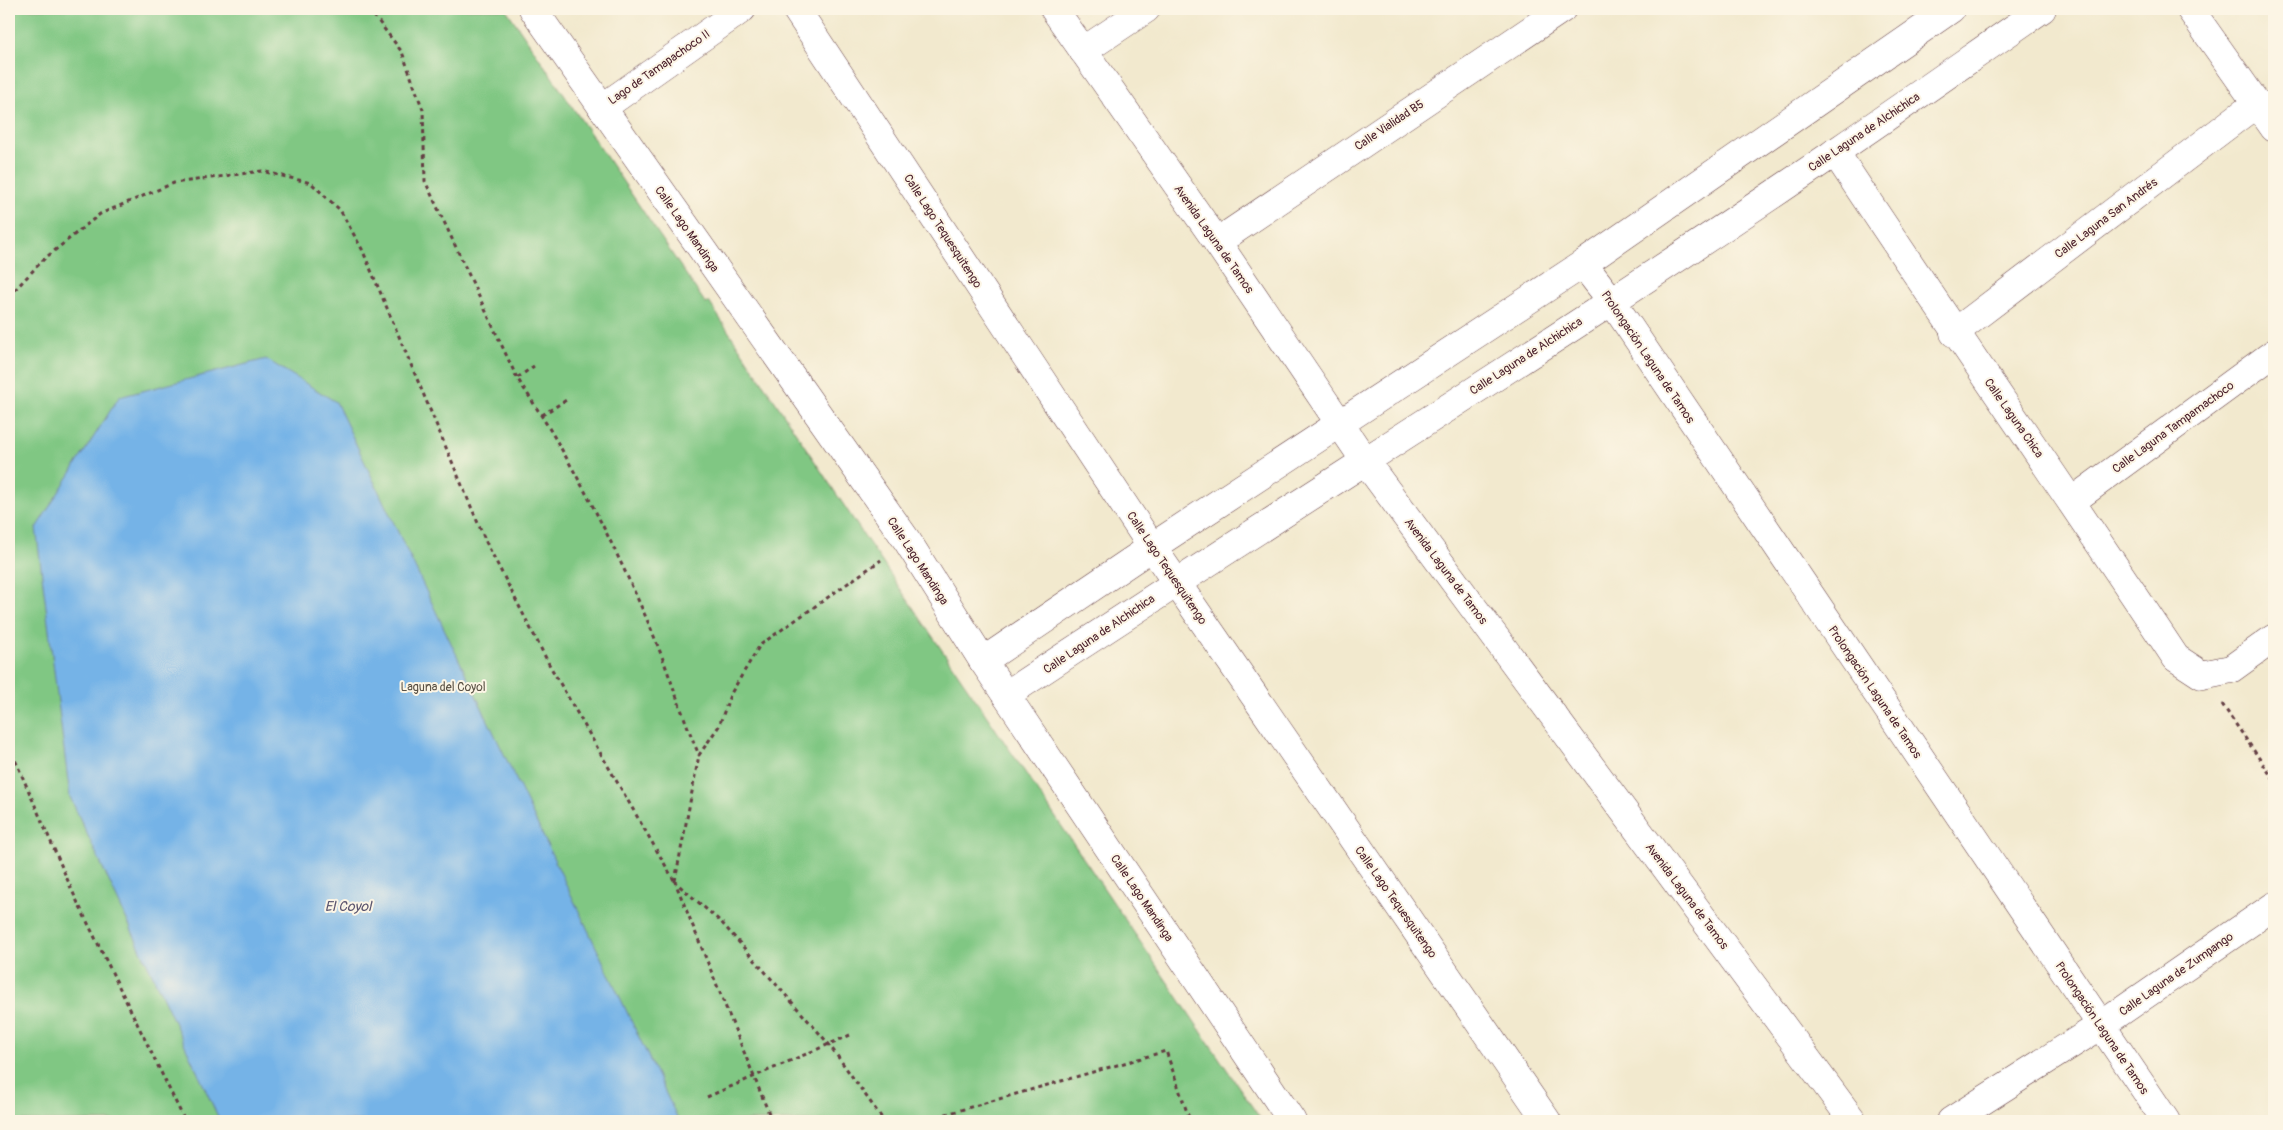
<svg xmlns="http://www.w3.org/2000/svg" width="2283" height="1130" font-family="Pangolin,sans-serif">
<style>
.green{fill:#80c783;stroke:#657357}
.water{fill:#74b3e7;stroke:#5f6989}
.lines{fill:none;stroke-linecap:round;stroke-linejoin:round}
.minor-casing{stroke:#633d43;stroke-width:29}
.path{stroke:#633d43;stroke-width:3;stroke-dasharray:4 4;stroke-linecap:butt}
.minor{stroke:#fff;stroke-width:28}
.labels{text-anchor:middle;stroke-width:4;stroke-linejoin:round;paint-order:stroke}
.street-label{font-size:12px;fill:#4a1f2b;stroke:#fcf5e5}
.park-label{font-size:12px;fill:#5a5145;stroke:#fcf5e5}
.water-label{font-size:14px;font-style:italic;fill:#59536d;stroke:#fcf5e5}
</style>
<rect width="100%" height="100%" fill="#fcf5e5"/>
<filter id="ink" filterUnits="userSpaceOnUse"><feTurbulence type="fractalNoise" baseFrequency=".02" numOctaves="2"/><feDisplacementMap in="SourceGraphic" scale="10" xChannelSelector="R" yChannelSelector="G"/><feConvolveMatrix kernelMatrix="1 2 1 2 8 2 1 2 1" color-interpolation-filters="sRGB"/></filter>
<filter id="wash" filterUnits="userSpaceOnUse"><feTurbulence type="fractalNoise" baseFrequency=".0096" numOctaves="4" result="noise"/><feDisplacementMap in="SourceGraphic" scale="20" xChannelSelector="R" yChannelSelector="G"/><feGaussianBlur stdDeviation="1.12" result="paint"/><feColorMatrix in="noise" values="0 0 0 0 0 0 0 0 0 0 0 0 0 0 0 0 0 1.4 0 .05"/><feComposite in="paint" operator="in"/></filter>
<g filter="url(#wash)">
<rect width="100%" height="100%" fill="#f2e9ce"/>
<polygon class="green" points="9,9 506,9 706,304 709,302 863,534 1262,1121 9,1121"/>
<polygon class="water" points="266,359 336,402 679,1121 220,1121 70,797 36,528 119,397"/>
</g>
<g filter="url(#ink)">
<g class="lines">
<g class="minor-casing">
<g id="minor">
<polyline points="533,9 908,542 983,661 1292,1121"/>
<polyline points="796,9 1152,547 1547,1121"/>
<polyline points="1054,9 1217,242 1365,461 1853,1121"/>
<polyline points="2190,9 2274,128"/>
<polyline points="1083,51 1146,9"/>
<polyline points="602,108 742,9"/>
<path d="M1835,152C1947,322 2064,489 2176,658L2202,675L2231,669L2274,638"/>
<polyline points="1217,242 1562,9"/>
<polyline points="1583,264 1611,300 2166,1121"/>
<polyline points="1954,333 2257,103"/>
<polyline points="2072,501 2274,353"/>
<polyline points="983,661 1152,547 1583,264 1951,9"/>
<path d="M1006,695C1281,512 1563,338 1837,151C1906,104 1974,56 2042,9"/>
<polyline points="1951,1121 2100,1026 2274,906"/>
</g>
</g>
<g class="path">
<polyline points="369,9 402,52 423,110 425,181 517,378"/>
<polyline points="9,296 44,259 100,214 174,183 262,171 311,183 340,210 362,249 486,542 550,666 675,882"/>
<path d="M534,366L517,378C567,452 608,532 644,613C665,659 679,708 699,755L719,726L730,695L760,645L881,560"/>
<polyline points="542,415 568,399"/>
<polyline points="2222,704 2274,780"/>
<polyline points="9,746 75,897 185,1121"/>
<polyline points="675,881 699,755"/>
<polyline points="707,1097 850,1035"/>
<polyline points="772,1121 675,882 721,922 828,1043 884,1121"/>
<polyline points="922,1121 1166,1051 1190,1121"/>
</g>
<use href="#minor" class="minor"/>
</g>
</g>
<g class="labels">
<g class="street-label">
<text transform="translate(659 67) rotate(-35)" y="4">Lago de Tamapachoco II</text>
<text transform="translate(1389 125) rotate(-34)" y="4">Calle Vialidad B5</text>
<text transform="translate(1864 132) rotate(-34)" y="4">Calle Laguna de Alchichica</text>
<text transform="translate(2106 218) rotate(-37)" y="4">Calle Laguna San Andrés</text>
<text transform="translate(687 229) rotate(55)" y="4">Calle Lago Mandinga</text>
<text transform="translate(943 231) rotate(57)" y="4">Calle Lago Tequesquitengo</text>
<text transform="translate(1214 239) rotate(55)" y="4">Avenida Laguna de Tamos</text>
<text transform="translate(1526 356) rotate(-33)" y="4">Calle Laguna de Alchichica</text>
<text transform="translate(1648 357) rotate(56)" y="4">Prolongación Laguna de Tamos</text>
<text transform="translate(2014 418) rotate(55)" y="4">Calle Laguna Chica</text>
<text transform="translate(2173 427) rotate(-36)" y="4">Calle Laguna Tampamachoco</text>
<text transform="translate(918 561) rotate(57)" y="4">Calle Lago Mandinga</text>
<text transform="translate(1167 568) rotate(56)" y="4">Calle Lago Tequesquitengo</text>
<text transform="translate(1446 571) rotate(53)" y="4">Avenida Laguna de Tamos</text>
<text transform="translate(1099 634) rotate(-34)" y="4">Calle Laguna de Alchichica</text>
<text transform="translate(1875 692) rotate(56)" y="4">Prolongación Laguna de Tamos</text>
<text transform="translate(1687 896) rotate(53)" y="4">Avenida Laguna de Tamos</text>
<text transform="translate(1142 898) rotate(56)" y="4">Calle Lago Mandinga</text>
<text transform="translate(1396 902) rotate(55)" y="4">Calle Lago Tequesquitengo</text>
<text transform="translate(2176 974) rotate(-35)" y="4">Calle Laguna de Zumpango</text>
<text transform="translate(2102 1028) rotate(56)" y="4">Prolongación Laguna de Tamos</text>
</g>
<g class="park-label">
<text x="443" y="691">Laguna del Coyol</text>
</g>
<g class="water-label">
<text x="348" y="911">El Coyol</text>
</g>
</g>
<rect width="2283" height="1130" fill="none" stroke="#fcf5e5" stroke-width="30"/>
</svg>
